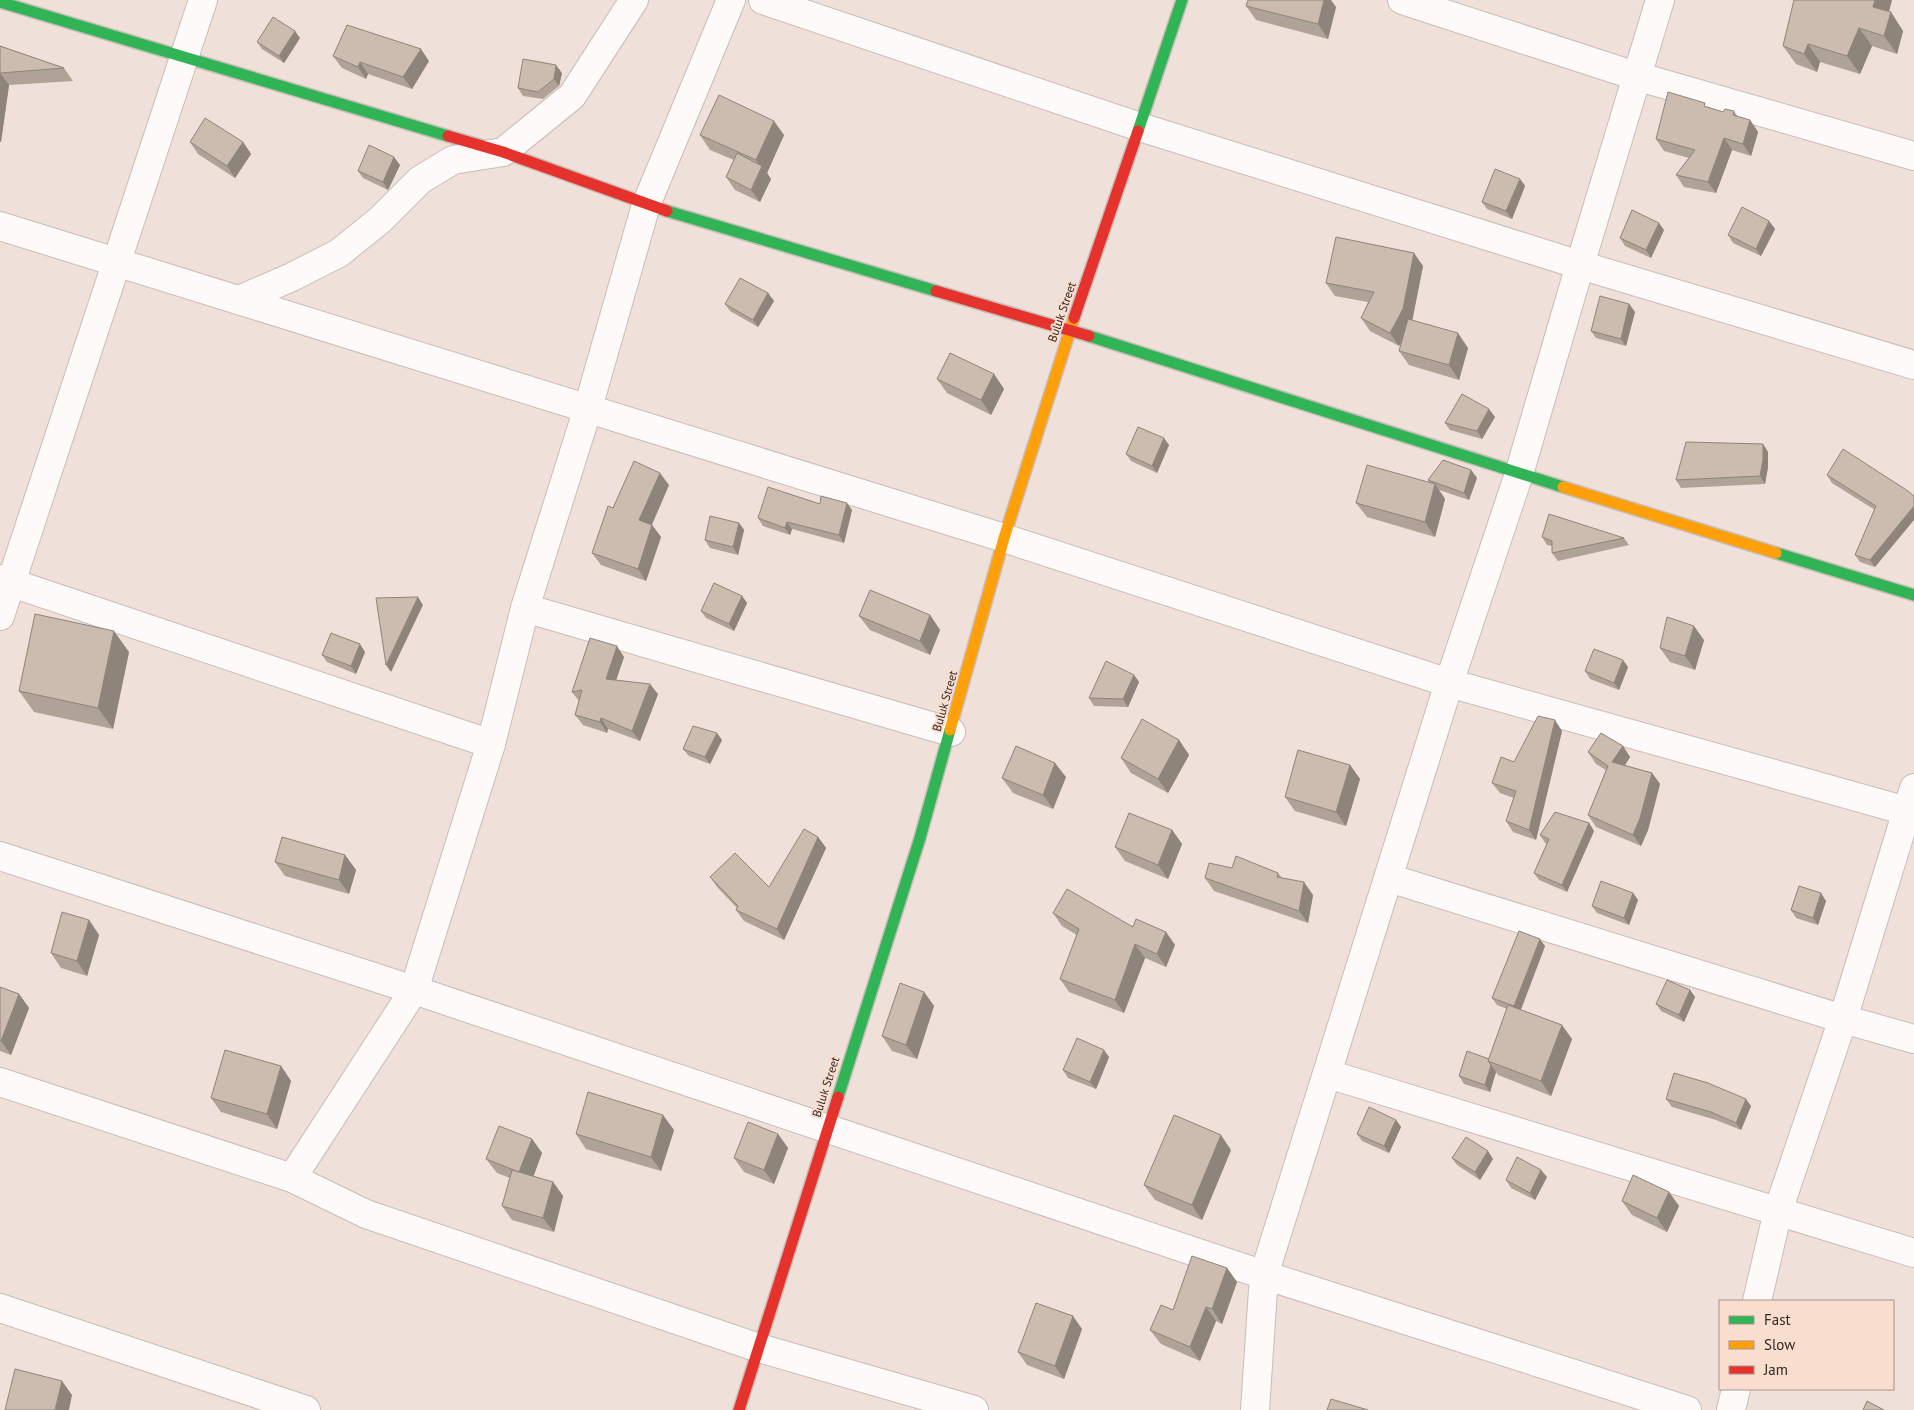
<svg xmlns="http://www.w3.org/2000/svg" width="1914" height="1410" font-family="'PT Sans',sans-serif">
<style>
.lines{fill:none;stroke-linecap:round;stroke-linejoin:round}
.street-casing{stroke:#c9bdb8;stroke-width:30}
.fast-casing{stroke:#c9bdb8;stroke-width:14}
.slow-casing{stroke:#c9bdb8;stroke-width:14}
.jam-casing{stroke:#c9bdb8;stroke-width:14}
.street{stroke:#fdfaf9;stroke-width:28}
.fast{stroke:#30b455;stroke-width:11}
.slow{stroke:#ff9f0a;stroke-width:11}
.jam{stroke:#e5322d;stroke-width:11}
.wall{fill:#afa296}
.shaded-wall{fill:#8e847a}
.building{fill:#cbbcaf;stroke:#8e847a}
.labels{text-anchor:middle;stroke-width:4;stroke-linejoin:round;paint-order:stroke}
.street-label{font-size:12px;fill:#312721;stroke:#f9ddcf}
</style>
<rect width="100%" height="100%" fill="#efe0d9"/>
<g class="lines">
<g class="street-casing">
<g id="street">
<polyline points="763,0 1140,127 1580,265 1914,365"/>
<polyline points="1402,0 1636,76 1914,156"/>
<polyline points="0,226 1004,538 1449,683 1914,813"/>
<polyline points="239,300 292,277 339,253 380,220 420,180 453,160 503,152 572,96 634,0"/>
<polyline points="0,579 491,744"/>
<polyline points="525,608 951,732"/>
<polyline points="0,616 203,0"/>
<polyline points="0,856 414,990 1264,1275 1687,1410"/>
<polyline points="1389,878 1843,1019 1914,1039"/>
<polyline points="1328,1074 1914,1253"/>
<polyline points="0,1082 292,1178 366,1214 759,1348 974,1410"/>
<polyline points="292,1178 414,990 491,744 525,608 588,408 646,205 731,0"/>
<polyline points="1757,1301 1778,1211 1843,1019 1914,788"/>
<polyline points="0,1308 306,1410"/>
<polyline points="1255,1410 1264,1275 1449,683 1519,474 1580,265 1660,0"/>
<polyline points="1731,1410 1736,1389"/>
</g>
</g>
<g class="fast-casing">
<g id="fast">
<polyline points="0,2 448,136"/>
<polyline points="1138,131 1182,0"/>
<polyline points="667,211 936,291"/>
<polyline points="1089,336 1563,487"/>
<polyline points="1776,553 1914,595"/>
<polyline points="838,1097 920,838 950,730"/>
</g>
</g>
<g class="slow-casing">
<g id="slow">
<polyline points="1563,487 1776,553"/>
<polyline points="950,730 1004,538 1074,318"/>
</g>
</g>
<g class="jam-casing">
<g id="jam">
<polyline points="448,136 503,152 667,211"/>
<polyline points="936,291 1089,336"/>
<polyline points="1074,318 1138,131"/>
<polyline points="739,1410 838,1097"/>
</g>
</g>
<use href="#street" class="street"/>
<use href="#fast" class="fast"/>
<use href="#slow" class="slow"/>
<use href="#jam" class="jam"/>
</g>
<g class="wall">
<polygon points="1794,0 1892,0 1889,12 1903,31 1897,54 1872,46 1860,74 1820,62 1817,72 1796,64 1783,46"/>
<polygon points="1246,6 1336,7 1328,39 1256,20"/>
<polygon points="300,38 284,63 262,49 257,42"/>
<polygon points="0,46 64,68 73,81 9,85 1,142 0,142"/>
<polygon points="333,56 429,61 412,89 368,74 366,79 342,68"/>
<polygon points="562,73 559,86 543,99 523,96 518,88"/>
<polygon points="1708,107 1723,112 1734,111 1738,117 1750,120 1758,132 1751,156 1732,150 1716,193 1684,187 1676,175 1689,158 1664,151 1656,139"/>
<polygon points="700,135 784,135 767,173 771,179 760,202 735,190 726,177 734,160 710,150"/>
<polygon points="190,142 243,142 251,154 235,178 198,154"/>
<polygon points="400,165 388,190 363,178 358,171"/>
<polygon points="1520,179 1525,186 1512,219 1487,209 1482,202"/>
<polygon points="1769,221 1775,229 1761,256 1733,243 1728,235"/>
<polygon points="1664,230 1651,258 1625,246 1620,238"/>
<polygon points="1423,266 1412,320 1468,348 1459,380 1409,365 1399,351 1401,342 1399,346 1370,331 1361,318 1368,302 1335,296 1326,283"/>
<polygon points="768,293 774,301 758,327 730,311 725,304"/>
<polygon points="1629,304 1635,312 1626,346 1596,338 1591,331"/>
<polygon points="994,374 1004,389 991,415 947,393 937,379"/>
<polygon points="1495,417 1482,439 1450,430 1445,423"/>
<polygon points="1763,444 1768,452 1768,467 1765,484 1681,488 1676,480"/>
<polygon points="1169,445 1157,473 1131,461 1126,454"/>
<polygon points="1471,470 1477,478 1469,500 1439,490 1445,499 1435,537 1367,517 1356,503 1429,483 1428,480"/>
<polygon points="1827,475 1908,491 1875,567 1860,562 1855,555 1875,510 1832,483"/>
<polygon points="669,485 652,525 661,537 646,581 601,565 592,553 613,508"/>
<polygon points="820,504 852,510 844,543 792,529 790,535 763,526 758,518"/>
<polygon points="739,523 744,530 738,555 710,548 705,540"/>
<polygon points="1542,537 1624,538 1629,545 1558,561 1552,553 1552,546 1547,545"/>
<polygon points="742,596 747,603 734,631 706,618 701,611"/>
<polygon points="930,615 940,630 930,655 870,630 859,616"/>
<polygon points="1704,640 1695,670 1670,662 1660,648"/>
<polygon points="129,652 113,729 34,712 19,691"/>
<polygon points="365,652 356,674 327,662 322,655"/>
<polygon points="624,657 616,680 658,694 640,741 608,729 607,733 583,725 575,715 579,701 572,692"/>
<polygon points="1628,667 1619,690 1590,679 1585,671"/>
<polygon points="1134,675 1139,682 1128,707 1094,706 1089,698"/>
<polygon points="1562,731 1536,840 1513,832 1506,821 1514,798 1500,793 1492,783"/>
<polygon points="722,740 710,764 689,756 683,749"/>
<polygon points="1179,740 1189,755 1168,793 1131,773 1121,758"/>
<polygon points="1623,746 1630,757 1625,765 1652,773 1660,784 1648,830 1641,846 1596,827 1588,815 1606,770 1596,764 1588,752"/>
<polygon points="1350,765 1360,779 1346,826 1295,811 1285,797"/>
<polygon points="1066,777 1053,809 1013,793 1002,778"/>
<polygon points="1589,823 1594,831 1567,892 1539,880 1534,873 1547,844 1545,843 1540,835"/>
<polygon points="1172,830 1182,844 1168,879 1125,861 1115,847"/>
<polygon points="818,837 826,848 784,940 744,921 736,910 737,908 718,888 710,877 769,887"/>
<polygon points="345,855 356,870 349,894 285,876 275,862"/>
<polygon points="1232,868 1278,873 1282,878 1313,895 1308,923 1214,891 1205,878"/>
<polygon points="1633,893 1638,900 1629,925 1597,913 1592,906"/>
<polygon points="1826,901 1818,925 1796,918 1791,910"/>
<polygon points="1053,913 1166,932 1175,945 1166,967 1145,958 1124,1013 1069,992 1060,979 1077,935 1062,926"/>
<polygon points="89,920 99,935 87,976 61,968 51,953"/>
<polygon points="1545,946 1521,1010 1572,1039 1551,1096 1498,1075 1496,1072 1490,1092 1464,1084 1459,1076 1489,1059 1507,1009 1497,1005 1492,998"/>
<polygon points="0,987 19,994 29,1008 11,1055 0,1051"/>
<polygon points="1690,990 1695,997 1684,1022 1661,1011 1656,1004"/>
<polygon points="924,992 934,1006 917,1059 892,1051 882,1036"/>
<polygon points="1109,1057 1096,1089 1068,1078 1063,1070"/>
<polygon points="281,1066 291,1081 277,1129 221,1112 211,1098"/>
<polygon points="1666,1099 1751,1106 1741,1130 1716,1120 1672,1107"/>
<polygon points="1396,1120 1401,1127 1389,1153 1362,1141 1357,1134"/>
<polygon points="674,1130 661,1171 586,1149 576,1134"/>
<polygon points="778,1134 788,1148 774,1184 744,1172 734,1158"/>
<polygon points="532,1139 542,1153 533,1176 553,1182 563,1196 554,1232 512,1220 502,1206 510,1178 497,1173 486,1159"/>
<polygon points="1231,1150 1202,1220 1155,1200 1144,1185"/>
<polygon points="1452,1158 1493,1159 1480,1180 1457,1165"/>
<polygon points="1547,1177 1535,1200 1511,1188 1506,1180"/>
<polygon points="1669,1192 1679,1206 1667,1232 1632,1215 1622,1201"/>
<polygon points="1227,1268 1237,1282 1222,1324 1216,1321 1200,1361 1161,1344 1150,1330 1173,1310"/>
<polygon points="1082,1329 1064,1379 1027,1365 1018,1352"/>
</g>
<g class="shaded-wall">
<polygon points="1324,0 1331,0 1336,7 1328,39 1318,24"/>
<polygon points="1875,0 1892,0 1885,25 1873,7"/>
<polygon points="1891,12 1903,31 1897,54 1884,36"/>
<polygon points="1859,28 1872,46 1860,74 1847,56"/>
<polygon points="295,31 300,38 284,63 279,56"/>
<polygon points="1808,44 1820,62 1817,72 1804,54"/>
<polygon points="421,49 429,61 412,89 403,77"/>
<polygon points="360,62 368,74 366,79 358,67"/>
<polygon points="556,65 562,73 559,86 554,79"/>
<polygon points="0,73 9,85 1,142 0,141"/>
<polygon points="1750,120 1758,132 1751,156 1743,144"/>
<polygon points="774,121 784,135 767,173 771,179 760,202 751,190 761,168 756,160"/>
<polygon points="1724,138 1732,150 1716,193 1708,182"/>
<polygon points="243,142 251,154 235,178 227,166"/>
<polygon points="394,157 400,165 388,190 383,182"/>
<polygon points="1520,179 1525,186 1512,219 1506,211"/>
<polygon points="1769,221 1775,229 1761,256 1756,249"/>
<polygon points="1659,223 1664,230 1651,258 1646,250"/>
<polygon points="1414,253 1423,266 1412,322 1399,346 1390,333"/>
<polygon points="768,293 774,301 758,327 753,320"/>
<polygon points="1629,304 1635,312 1626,346 1621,339"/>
<polygon points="1458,333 1468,348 1459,380 1449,365"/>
<polygon points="994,374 1004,389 991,415 981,400"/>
<polygon points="1489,409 1495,417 1482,439 1477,431"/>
<polygon points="1164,438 1169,445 1157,473 1152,466"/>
<polygon points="1763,444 1768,452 1768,467 1765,484 1760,476"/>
<polygon points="1471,470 1477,478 1469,500 1464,493"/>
<polygon points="660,473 669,485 648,533 639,520"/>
<polygon points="1435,484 1445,499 1435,537 1425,522"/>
<polygon points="847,503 852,510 844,543 839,535"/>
<polygon points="1914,506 1914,520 1875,567 1870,560"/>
<polygon points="787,522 792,529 790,535 785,528"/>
<polygon points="739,523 744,530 738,555 733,547"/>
<polygon points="652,525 661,537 646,581 638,569"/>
<polygon points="742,596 747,603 734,631 729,624"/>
<polygon points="418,597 423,605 391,672 386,665"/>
<polygon points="930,615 940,630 930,655 920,641"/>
<polygon points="1694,626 1704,640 1695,670 1685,656"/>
<polygon points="114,631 129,652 113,729 98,708"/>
<polygon points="360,644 365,652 356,674 351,666"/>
<polygon points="617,646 624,657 613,689 606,679"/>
<polygon points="1623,660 1628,667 1619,690 1614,683"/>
<polygon points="1134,675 1139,682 1128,707 1123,699"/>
<polygon points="650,684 658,694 640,741 632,731"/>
<polygon points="601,718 608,729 607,733 600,722"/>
<polygon points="1555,720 1562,731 1536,840 1529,830"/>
<polygon points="717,733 722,740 710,764 705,757"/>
<polygon points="1179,740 1189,755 1168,793 1158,779"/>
<polygon points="1623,746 1630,757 1620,773 1612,762"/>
<polygon points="1055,763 1066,777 1053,809 1043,795"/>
<polygon points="1350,765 1360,779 1346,826 1336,812"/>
<polygon points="1652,773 1660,784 1648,830 1641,846 1633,835"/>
<polygon points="1589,823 1594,831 1567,892 1562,885"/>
<polygon points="1172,830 1182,844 1168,879 1158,865"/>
<polygon points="818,837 826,848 784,940 777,929"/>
<polygon points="345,855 356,870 349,894 339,880"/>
<polygon points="1304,882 1313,895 1308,923 1299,911"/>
<polygon points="1633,893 1638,900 1629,925 1624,918"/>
<polygon points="1821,893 1826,901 1818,925 1813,918"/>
<polygon points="89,920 99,935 87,976 77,961"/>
<polygon points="1166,932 1175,945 1166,967 1157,954"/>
<polygon points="1540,939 1545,946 1519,1014 1514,1006"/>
<polygon points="1135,944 1145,958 1124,1013 1115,1000"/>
<polygon points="1690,990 1695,997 1684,1022 1679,1015"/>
<polygon points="924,992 934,1006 917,1059 906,1045"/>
<polygon points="19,994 29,1008 11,1055 1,1041"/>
<polygon points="1562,1025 1572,1039 1551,1096 1541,1081"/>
<polygon points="1104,1050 1109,1057 1096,1089 1090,1082"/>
<polygon points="1491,1065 1496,1072 1490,1092 1485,1085"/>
<polygon points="281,1066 291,1081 277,1129 267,1114"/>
<polygon points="1746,1099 1751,1106 1741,1130 1736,1123"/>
<polygon points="663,1115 674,1130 661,1171 651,1157"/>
<polygon points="1396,1120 1401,1127 1389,1153 1384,1146"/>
<polygon points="778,1134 788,1148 774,1184 764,1170"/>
<polygon points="1221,1135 1231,1150 1202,1220 1192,1205"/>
<polygon points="532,1139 542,1153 530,1186 519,1172"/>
<polygon points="1488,1151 1493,1159 1480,1180 1475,1172"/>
<polygon points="1541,1170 1547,1177 1535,1200 1530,1193"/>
<polygon points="553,1182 563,1196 554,1232 543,1218"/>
<polygon points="1669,1192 1679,1206 1667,1232 1657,1218"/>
<polygon points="1227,1268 1237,1282 1222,1324 1212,1309"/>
<polygon points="1206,1307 1216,1321 1200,1361 1190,1347"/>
<polygon points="1073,1316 1082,1329 1064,1379 1055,1366"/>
<polygon points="62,1381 72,1395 69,1410 55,1410"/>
</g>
<g class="building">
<polygon points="1248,0 1324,0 1318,24 1246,6"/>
<polygon points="1794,0 1875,0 1873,7 1891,12 1884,36 1859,28 1847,56 1808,44 1804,54 1783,46"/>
<polygon points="273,17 295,31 279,56 257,42"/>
<polygon points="347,25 421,49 403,77 360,62 358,67 333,56"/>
<polygon points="0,46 64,68 0,73 0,75"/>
<polygon points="523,59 556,65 554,79 538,92 518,88"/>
<polygon points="1668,92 1705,103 1704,106 1723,112 1725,109 1734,111 1733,115 1750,120 1743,144 1724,138 1708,182 1676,175 1695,150 1656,139"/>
<polygon points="719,95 774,121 756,160 700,135"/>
<polygon points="205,118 243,142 227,166 190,142"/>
<polygon points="369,145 394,157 383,182 358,171"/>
<polygon points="737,153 762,166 751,190 726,177"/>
<polygon points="1495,169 1520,179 1506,211 1482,202"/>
<polygon points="1742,207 1769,221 1756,249 1728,235"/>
<polygon points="1632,210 1659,223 1646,250 1620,238"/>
<polygon points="1336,237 1414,253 1403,309 1390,333 1361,318 1374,292 1326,283"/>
<polygon points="740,278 768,293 753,320 725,304"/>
<polygon points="1600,296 1629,304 1621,339 1591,331"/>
<polygon points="1408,319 1458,333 1449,365 1399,351"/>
<polygon points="950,353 994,374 981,400 937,379"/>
<polygon points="1462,394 1489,409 1477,431 1445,423"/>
<polygon points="1138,427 1164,438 1152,466 1126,454"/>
<polygon points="1686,442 1763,444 1763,460 1760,476 1676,480"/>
<polygon points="1843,449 1908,491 1914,496 1914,506 1870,560 1855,555 1876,506 1827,475"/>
<polygon points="1443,460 1471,470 1464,493 1428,480"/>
<polygon points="634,461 660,473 639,520 652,525 638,569 592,553 608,506 613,508"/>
<polygon points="1367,465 1435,484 1425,522 1356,503"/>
<polygon points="768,487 820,504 821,496 847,503 839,535 787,522 785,528 758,518"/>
<polygon points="1549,514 1624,538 1552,553 1552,541 1542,537"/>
<polygon points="710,516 739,523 733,547 705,540"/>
<polygon points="714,583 742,596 729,624 701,611"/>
<polygon points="870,590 930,615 920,641 859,616"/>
<polygon points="418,597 386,665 376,598"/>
<polygon points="35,614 114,631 98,708 19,691"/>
<polygon points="1667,617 1694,626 1685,656 1660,648"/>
<polygon points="331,633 360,644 351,666 322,655"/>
<polygon points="590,638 617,646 606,679 650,684 632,731 601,718 600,722 575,715 582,690 572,692"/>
<polygon points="1594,649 1623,660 1614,683 1585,671"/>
<polygon points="1106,661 1134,675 1123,699 1089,698"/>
<polygon points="1538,716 1555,720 1529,830 1506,821 1516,791 1492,783 1501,757 1514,762"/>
<polygon points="1142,719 1179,740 1158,779 1121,758"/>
<polygon points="693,726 717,733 705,757 683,749"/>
<polygon points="1601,733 1623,746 1612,762 1652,773 1640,818 1633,835 1588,815 1608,766 1588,752"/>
<polygon points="1016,746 1055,763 1043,795 1002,778"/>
<polygon points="1298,750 1350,765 1336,812 1285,797"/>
<polygon points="1555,812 1589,823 1562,885 1534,873 1549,839 1540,835"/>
<polygon points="1129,813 1172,830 1158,865 1115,847"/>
<polygon points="804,829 818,837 777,929 736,910 738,906 710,877 735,853 769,887"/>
<polygon points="282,837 345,855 339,880 275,862"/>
<polygon points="1236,856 1278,873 1277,877 1304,882 1299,911 1205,878 1209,863 1232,868"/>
<polygon points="1601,881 1633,893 1624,918 1592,906"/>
<polygon points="1799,886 1821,893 1813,918 1791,910"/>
<polygon points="1067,889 1133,927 1136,919 1166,932 1157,954 1135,944 1115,1000 1060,979 1079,929 1053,913"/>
<polygon points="62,912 89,920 77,961 51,953"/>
<polygon points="1519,931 1540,939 1514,1006 1492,998"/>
<polygon points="1667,980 1690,990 1679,1015 1656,1004"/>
<polygon points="900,983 924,992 906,1045 882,1036"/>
<polygon points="0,987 19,994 1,1041 0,1040"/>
<polygon points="1508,1005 1562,1025 1541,1081 1488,1061"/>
<polygon points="1077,1038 1104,1050 1090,1082 1063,1070"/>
<polygon points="225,1050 281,1066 267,1114 211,1098"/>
<polygon points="1467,1051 1489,1059 1488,1061 1491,1065 1485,1085 1459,1076"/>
<polygon points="1674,1073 1708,1083 1746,1099 1736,1123 1711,1112 1666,1099"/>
<polygon points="588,1092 663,1115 651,1157 576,1134"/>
<polygon points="1369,1107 1396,1120 1384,1146 1357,1134"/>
<polygon points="1174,1115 1221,1135 1192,1205 1144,1185"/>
<polygon points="748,1122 778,1134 764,1170 734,1158"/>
<polygon points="499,1126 532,1139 519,1172 486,1159"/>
<polygon points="1466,1137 1488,1151 1475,1172 1452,1158"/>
<polygon points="1517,1157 1541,1170 1530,1193 1506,1180"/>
<polygon points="512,1170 553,1182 543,1218 502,1206"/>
<polygon points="1633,1175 1669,1192 1657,1218 1622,1201"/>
<polygon points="1192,1256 1227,1268 1212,1309 1206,1307 1190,1347 1150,1330 1161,1305 1173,1310"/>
<polygon points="1036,1303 1073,1316 1055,1366 1018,1352"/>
<polygon points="15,1369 62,1381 55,1410 5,1410"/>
<polygon points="1331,1399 1368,1410 1327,1410"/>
<polygon points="1867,1401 1884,1410 1863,1410"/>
</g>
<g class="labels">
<g class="street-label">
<text transform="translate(1062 312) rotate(-71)" y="4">Buluk Street</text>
<text transform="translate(945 701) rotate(-74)" y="4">Buluk Street</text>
<text transform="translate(826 1087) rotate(-72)" y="4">Buluk Street</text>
</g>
</g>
<rect x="1719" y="1300" width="175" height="90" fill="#f9ddcf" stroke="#a99489"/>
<rect x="1729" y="1316" width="25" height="8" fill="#30b455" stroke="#a99489"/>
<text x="1764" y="1325" font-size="15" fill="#312721">Fast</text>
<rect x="1729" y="1341" width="25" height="8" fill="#ff9f0a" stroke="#a99489"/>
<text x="1764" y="1350" font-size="15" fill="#312721">Slow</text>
<rect x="1729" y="1366" width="25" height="8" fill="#e5322d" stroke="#a99489"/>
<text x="1764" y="1375" font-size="15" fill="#312721">Jam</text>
</svg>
